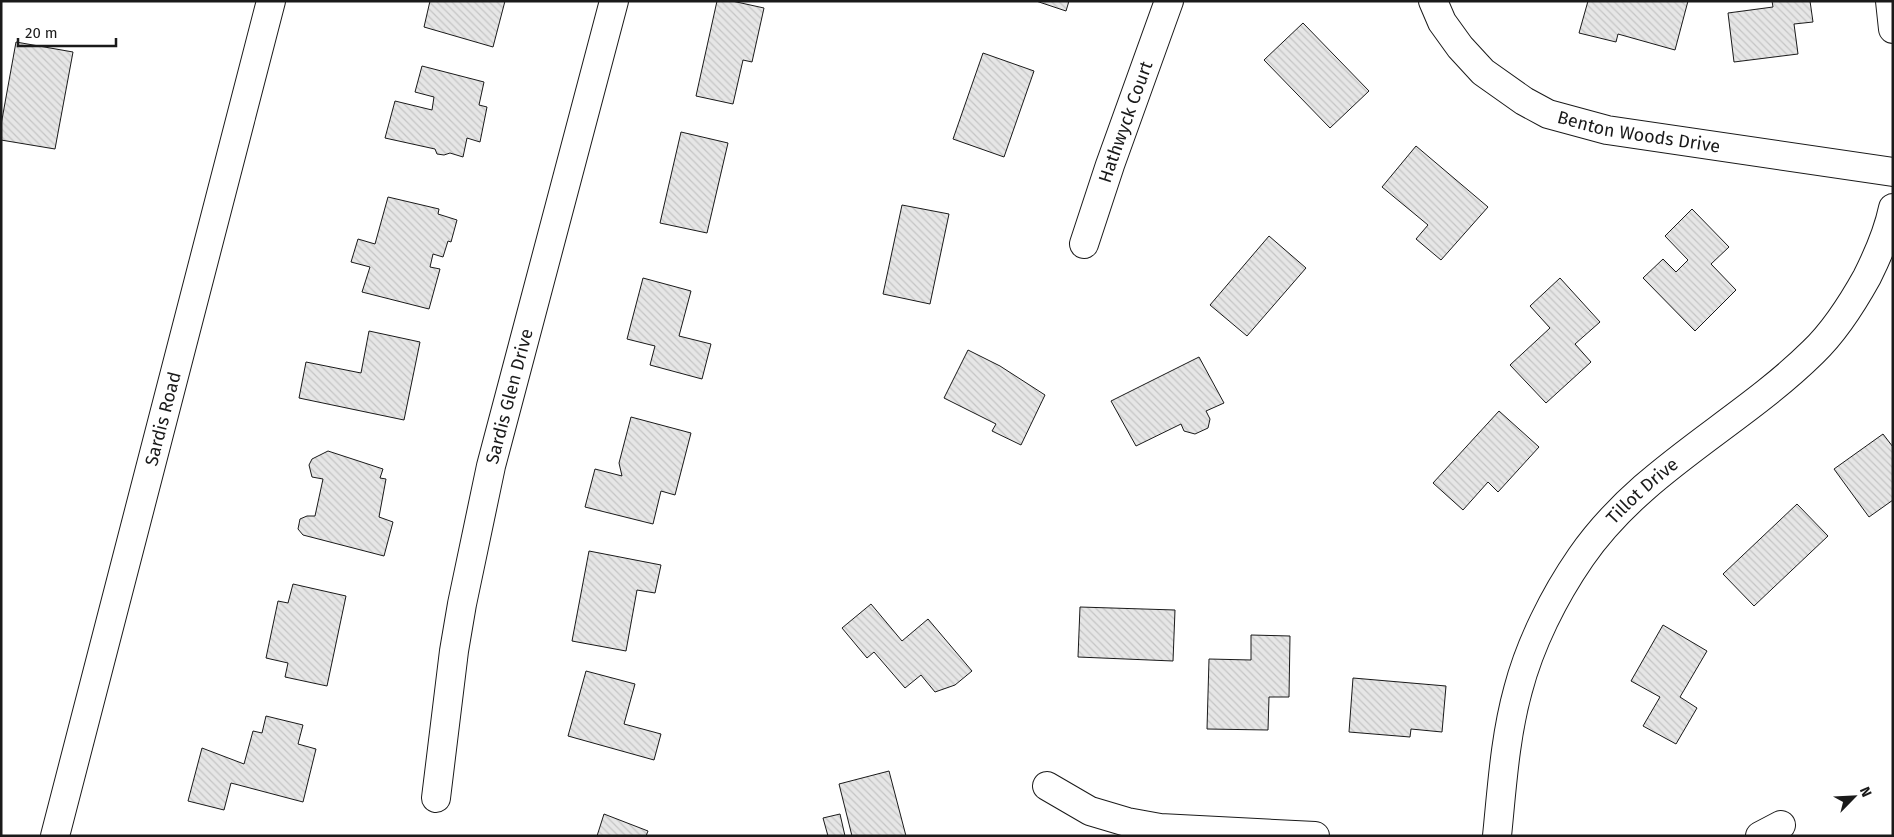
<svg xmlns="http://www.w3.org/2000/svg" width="1894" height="837" font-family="'Fira Sans',sans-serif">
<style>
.building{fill:url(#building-back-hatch);stroke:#1a1a1a}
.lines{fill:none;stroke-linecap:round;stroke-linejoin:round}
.street-casing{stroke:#1a1a1a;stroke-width:30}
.secondary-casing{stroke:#1a1a1a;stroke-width:30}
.street{stroke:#fff;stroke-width:28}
.secondary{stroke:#fff;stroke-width:28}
.labels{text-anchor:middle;stroke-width:4;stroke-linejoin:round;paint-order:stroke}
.street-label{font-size:18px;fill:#1a1a1a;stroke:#fff}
</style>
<defs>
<pattern id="building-back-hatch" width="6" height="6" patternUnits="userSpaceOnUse" patternTransform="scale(1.25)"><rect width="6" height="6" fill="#e6e6e6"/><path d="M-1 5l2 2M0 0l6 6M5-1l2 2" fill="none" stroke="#c5c5c5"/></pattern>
</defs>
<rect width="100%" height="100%" fill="#fff"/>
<g class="building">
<polygon points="430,1 505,1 493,47 424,27"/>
<polygon points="717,1 732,1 764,8 752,62 743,60 733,104 696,96"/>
<polygon points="1036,1 1069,1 1066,11"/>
<polygon points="1588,1 1688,1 1675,50 1618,34 1616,42 1579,33"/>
<polygon points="1772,1 1810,1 1813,22 1794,24 1798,54 1734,62 1728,13 1773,7"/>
<polygon points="1303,23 1369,91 1330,128 1264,60"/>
<polygon points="16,42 73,52 55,149 1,140 1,125"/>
<polygon points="983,53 1034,71 1004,157 953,139"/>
<polygon points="422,66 484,82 479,105 487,107 480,142 467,138 463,157 450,153 444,155 437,154 435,149 385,138 395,101 432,110 434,97 415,92"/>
<polygon points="681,132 728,143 707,233 660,223"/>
<polygon points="1416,146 1488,207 1441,260 1416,239 1428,225 1382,187"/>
<polygon points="388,197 439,209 438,214 457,220 451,242 448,241 443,257 433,254 430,267 440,269 429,309 362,292 370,267 351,262 358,239 375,244"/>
<polygon points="902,205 949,214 930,304 883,294"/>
<polygon points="1692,209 1729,247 1711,264 1736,290 1695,331 1643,278 1663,259 1676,272 1688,260 1665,236"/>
<polygon points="1269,236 1306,268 1247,336 1210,305"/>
<polygon points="643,278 691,291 679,336 711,344 702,379 650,365 655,346 627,339"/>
<polygon points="1560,278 1600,322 1575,344 1591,362 1546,403 1510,365 1550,328 1530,306"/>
<polygon points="369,331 420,342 404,420 299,398 306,362 361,373"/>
<polygon points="968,350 1000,366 1045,395 1021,445 992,431 996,424 944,398"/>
<polygon points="1199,357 1224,403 1206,411 1210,419 1208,428 1195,434 1184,431 1181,424 1136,446 1111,401"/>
<polygon points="1499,411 1539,447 1498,492 1488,482 1463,510 1433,483"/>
<polygon points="631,417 691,433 675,495 661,491 653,524 585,507 595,469 622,476 619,463"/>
<polygon points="1883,434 1893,447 1893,500 1869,517 1834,469"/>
<polygon points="328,451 383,469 380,478 386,479 379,517 393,522 384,556 303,535 298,529 300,519 307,516 315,516 323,479 312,477 309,465 312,459"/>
<polygon points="1797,504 1828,536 1754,606 1723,574"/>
<polygon points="589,551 661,565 655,593 637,590 626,651 572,641"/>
<polygon points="293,584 346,596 327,686 285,677 288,663 266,658 278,601 288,603"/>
<polygon points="871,604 902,641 928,619 972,671 955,685 935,692 921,675 905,688 874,652 867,658 842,628"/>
<polygon points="1080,607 1175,610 1173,661 1078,657"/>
<polygon points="1663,625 1707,651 1680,697 1697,708 1676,744 1643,726 1660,697 1631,681"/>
<polygon points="1251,635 1290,636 1289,697 1269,697 1268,730 1207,729 1209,659 1251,660"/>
<polygon points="586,671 635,684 624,724 661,734 654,760 568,736"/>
<polygon points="1353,678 1446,686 1442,732 1411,729 1410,737 1349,732"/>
<polygon points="266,716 303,725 298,744 316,749 303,802 231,783 224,810 188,801 202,748 244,764 253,731 262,733"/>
<polygon points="889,771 906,836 852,836 839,784"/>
<polygon points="604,814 648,831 646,836 597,836"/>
<polygon points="840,814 845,836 828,836 823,818"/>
</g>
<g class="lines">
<g class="street-casing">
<g id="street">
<path id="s1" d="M1433,1L1442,22L1460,47L1483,72L1524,101L1548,114L1607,130L1893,172"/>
<polyline points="1890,1 1893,29"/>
<path id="s2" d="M1084,244L1110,165L1169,1"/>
<polyline points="1047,786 1090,811 1127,822 1160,828 1315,836"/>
<path id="s3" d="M436,798L454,651L462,604L491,466L614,1"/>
<path id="s4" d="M1497,836C1502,787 1505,737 1518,690C1530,644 1554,596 1581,557C1641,470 1739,425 1813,352C1835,331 1852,304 1867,277C1878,255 1888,232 1893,208"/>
<polyline points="1760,836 1781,825"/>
</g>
</g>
<g class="secondary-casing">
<g id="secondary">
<path id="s5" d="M55,836L271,1"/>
</g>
</g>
<use href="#street" class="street"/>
<use href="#secondary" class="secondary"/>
</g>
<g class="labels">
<g class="street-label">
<text dy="6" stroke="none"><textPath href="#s2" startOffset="129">Hathwyck Court</textPath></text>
<text dy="6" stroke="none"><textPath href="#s1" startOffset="258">Benton Woods Drive</textPath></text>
<text dy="6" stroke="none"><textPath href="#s3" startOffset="409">Sardis Glen Drive</textPath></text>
<text dy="6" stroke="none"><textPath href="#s5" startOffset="431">Sardis Road</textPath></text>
<text dy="6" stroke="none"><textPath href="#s4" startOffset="386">Tillot Drive</textPath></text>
</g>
</g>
<rect width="1894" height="837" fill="none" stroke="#1a1a1a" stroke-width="5"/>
<g transform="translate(1854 797) rotate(66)" stroke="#ffffff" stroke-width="4" paint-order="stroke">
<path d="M0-4L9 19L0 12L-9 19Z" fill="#1a1a1a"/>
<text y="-8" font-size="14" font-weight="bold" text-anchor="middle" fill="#1a1a1a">N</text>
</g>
<path d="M18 38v8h98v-8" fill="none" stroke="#1a1a1a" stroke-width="2.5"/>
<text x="25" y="38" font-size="15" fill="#1a1a1a" stroke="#ffffff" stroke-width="4" paint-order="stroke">20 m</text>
</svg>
